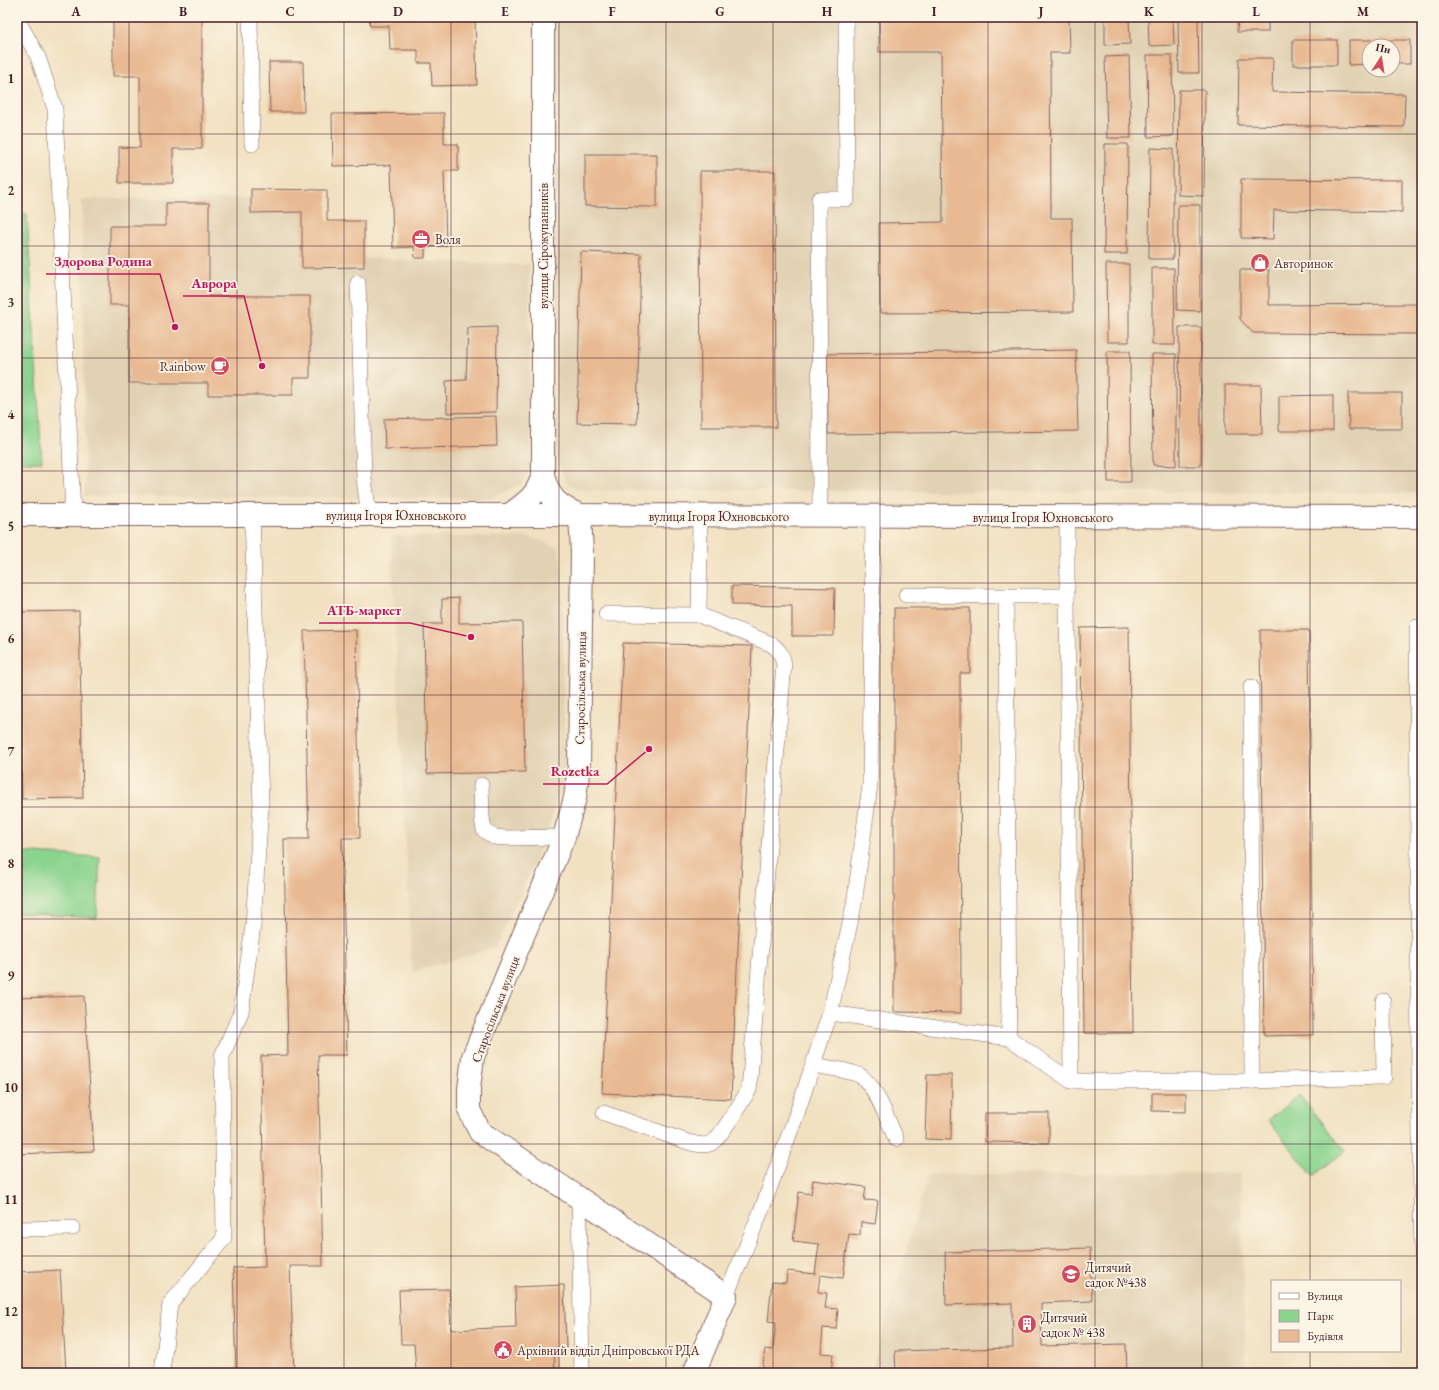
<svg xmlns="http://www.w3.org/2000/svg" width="1439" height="1390" font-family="'EB Garamond',serif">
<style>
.built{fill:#e2d2b4;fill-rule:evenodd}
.green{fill:#8bd48f;stroke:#6a7a5d}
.building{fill:#e8b992}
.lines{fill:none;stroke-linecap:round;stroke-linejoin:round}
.service-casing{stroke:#846360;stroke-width:16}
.minor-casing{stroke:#846360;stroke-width:24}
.tertiary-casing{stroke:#846360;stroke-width:24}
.service{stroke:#fff;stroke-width:15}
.minor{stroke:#fff;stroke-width:22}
.tertiary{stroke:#fff;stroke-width:22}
.grid{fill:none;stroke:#4a1f2b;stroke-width:1;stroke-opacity:0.55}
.labels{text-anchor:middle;stroke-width:3.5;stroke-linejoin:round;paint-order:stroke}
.poi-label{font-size:13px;fill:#4a1f2b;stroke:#fcf5e5;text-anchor:start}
.street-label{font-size:13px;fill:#4a1f2b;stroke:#fcf5e5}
.leader{fill:none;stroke:#c2185b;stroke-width:1.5}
.callout-dot{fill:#c2185b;stroke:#fcf5e5;stroke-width:1.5}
.callout-label{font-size:14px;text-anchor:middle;font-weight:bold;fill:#c2185b;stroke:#fcf5e5;stroke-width:3.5;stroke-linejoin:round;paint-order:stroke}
.neatline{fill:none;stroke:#4a1f2b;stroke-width:1.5}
.grid-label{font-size:13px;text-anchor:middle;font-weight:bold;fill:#4a1f2b}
</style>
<rect width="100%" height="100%" fill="#fcf5e5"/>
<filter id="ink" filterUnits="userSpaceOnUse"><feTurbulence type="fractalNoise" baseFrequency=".025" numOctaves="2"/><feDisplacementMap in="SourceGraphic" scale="8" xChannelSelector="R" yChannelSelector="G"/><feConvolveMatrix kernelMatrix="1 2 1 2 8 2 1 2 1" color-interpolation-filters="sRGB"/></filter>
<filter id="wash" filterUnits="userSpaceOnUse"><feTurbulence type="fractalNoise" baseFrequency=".012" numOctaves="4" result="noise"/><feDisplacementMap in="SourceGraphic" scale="16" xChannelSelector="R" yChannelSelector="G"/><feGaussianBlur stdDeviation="0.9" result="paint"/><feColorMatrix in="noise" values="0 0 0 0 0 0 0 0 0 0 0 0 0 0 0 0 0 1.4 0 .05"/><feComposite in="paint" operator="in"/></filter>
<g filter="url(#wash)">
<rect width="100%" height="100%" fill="#f1e1c1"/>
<g class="built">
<path d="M556,17H1422V493L577,490L565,481L556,456ZM1369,46H1393V70H1369Z"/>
<polygon points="298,198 338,257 529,265 531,469 522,484 492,498 85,496 82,199"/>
<polygon points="391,536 530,537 559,548 562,571 565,777 541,848 496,947 412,972"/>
<polygon points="1240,1173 1246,1373 871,1373 928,1175"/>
</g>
<g class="green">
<polygon points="27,214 42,462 17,462 17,215"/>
<polygon points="17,852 100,857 97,918 17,913"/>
<polygon points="1299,1095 1345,1151 1313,1176 1268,1120"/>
</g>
<g id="blocks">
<g class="building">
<polygon points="113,17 202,17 202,149 173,149 173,183 119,183 119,147 140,148 140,76 113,76"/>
<polygon points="369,17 475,17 477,85 432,86 431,63 418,63 418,50 390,50 389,26 370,26"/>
<polygon points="879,17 1069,17 1070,53 1050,53 1051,218 1072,218 1073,312 880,313 879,223 943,222 941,52 879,52"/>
<polygon points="1105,17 1129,17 1130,44 1105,45"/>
<polygon points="1148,17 1173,17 1174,45 1149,46"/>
<polygon points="1178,17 1198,17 1199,73 1179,73"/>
<polygon points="1238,17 1268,17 1268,32 1237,32"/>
<rect x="1293" y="40" width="44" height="25"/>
<polygon points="1349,40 1410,40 1410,64 1393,64 1393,46 1369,46 1369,64 1349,65"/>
<polygon points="1147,55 1172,55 1173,136 1148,137"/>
<polygon points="1129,56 1131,138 1107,138 1105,57"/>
<polygon points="1239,58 1273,58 1272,92 1405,94 1404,127 1238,125"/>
<polygon points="269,62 303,62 304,112 270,112"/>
<polygon points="1179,90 1205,90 1204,196 1178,195"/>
<polygon points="1419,92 1422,92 1422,116 1418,116"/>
<polygon points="444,113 444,144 458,144 458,171 444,171 446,246 425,247 425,258 415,258 414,247 393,248 391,165 333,166 332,114"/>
<polygon points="1105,144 1128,144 1127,254 1104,254"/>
<polygon points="1150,148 1173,149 1173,259 1149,259"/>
<polygon points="585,154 657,154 657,207 585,206"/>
<polygon points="700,171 775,171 776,427 701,427"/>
<polygon points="1241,179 1402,180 1402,212 1274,210 1273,239 1241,238"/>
<polygon points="251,189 327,190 327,221 364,221 364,267 302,268 302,212 251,213"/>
<polygon points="166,203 209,203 209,296 310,296 310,378 293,378 293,395 208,395 208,383 129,383 129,305 110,305 110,226 166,226"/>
<polygon points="1178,205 1200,205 1200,311 1177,310"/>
<polygon points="581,252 641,254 637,424 577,423"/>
<polygon points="1106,264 1129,264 1129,342 1107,342"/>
<polygon points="1152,268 1174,268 1175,345 1152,345"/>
<polygon points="1240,270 1269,270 1269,305 1422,304 1422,334 1253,333 1240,319"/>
<polygon points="497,327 496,412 447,413 446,381 466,380 468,328"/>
<polygon points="1179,327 1201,327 1201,466 1180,466"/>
<polygon points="1076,350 1078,431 828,434 827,354"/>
<polygon points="1107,351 1130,351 1131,482 1108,482"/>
<polygon points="1152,354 1176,354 1176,466 1153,465"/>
<polygon points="1419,384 1422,384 1422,427 1420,427"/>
<polygon points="1225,385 1261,385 1262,434 1225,434"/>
<polygon points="1348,393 1402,393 1402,429 1349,429"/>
<polygon points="1333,395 1333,431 1279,431 1279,396"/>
<polygon points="496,416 497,446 385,449 384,419"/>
<polygon points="732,586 835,588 834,636 792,636 792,606 732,605"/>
<polygon points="459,598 459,623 522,622 525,772 427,774 424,624 442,624 442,599"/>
<polygon points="894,608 970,608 970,673 960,673 961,1013 894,1012"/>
<polygon points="79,611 83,798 22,799 18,612"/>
<polygon points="1129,627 1133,1033 1084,1033 1080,628"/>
<polygon points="356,630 360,838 342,838 347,1055 318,1055 323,1266 290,1266 294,1373 236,1373 233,1268 265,1267 261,1056 288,1055 284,839 309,839 304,631"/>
<polygon points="1260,630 1309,630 1313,1035 1264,1036"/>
<polygon points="623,643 752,646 731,1099 602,1093"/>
<polygon points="84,996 94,1151 17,1154 17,998"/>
<polygon points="927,1075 952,1075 951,1140 925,1139"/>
<polygon points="1152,1093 1186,1093 1186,1112 1152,1111"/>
<polygon points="985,1113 1049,1113 1049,1143 985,1142"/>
<polygon points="813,1180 866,1187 864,1200 878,1201 875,1224 861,1222 860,1235 849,1234 843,1278 820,1275 818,1292 827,1293 825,1308 838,1309 836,1329 823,1328 821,1353 833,1354 831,1373 821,1372 821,1373 762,1373 765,1349 773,1350 776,1322 768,1321 772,1282 786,1283 787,1271 815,1274 819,1244 793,1241 799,1192 811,1194"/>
<polygon points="1090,1248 1092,1301 1041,1303 1042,1346 1126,1344 1127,1373 896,1373 895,1351 1013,1348 1012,1303 946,1305 945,1252"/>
<polygon points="60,1270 66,1372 17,1373 17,1272"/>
<polygon points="564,1285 566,1348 554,1348 555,1373 405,1373 405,1371 416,1371 414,1344 401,1344 399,1290 449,1289 451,1330 516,1327 515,1287"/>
</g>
</g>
</g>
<g filter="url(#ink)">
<use href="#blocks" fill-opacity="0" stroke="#846360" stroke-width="1"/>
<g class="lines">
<g class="service-casing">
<g id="service">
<polyline points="250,17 252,144"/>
<polyline points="21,26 38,57 55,109 73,515"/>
<polyline points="358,283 364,479 369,515"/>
<polyline points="820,516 819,199 847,199 846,17"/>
<polyline points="906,595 1006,596"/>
<polyline points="1067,596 1071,1081"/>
<polyline points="606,614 699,615 700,516"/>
<polyline points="1417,627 1419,1076 1422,1254"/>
<polyline points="1251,687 1252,1081"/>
<polyline points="481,785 482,818 484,830 494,837 506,838 564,837"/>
<polyline points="830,1013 1009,1038 1071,1081 1252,1081 1384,1077 1383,1001"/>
<polyline points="1009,1038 1006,596 1067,596 1067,517"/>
<path d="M813,1065C828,1068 845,1069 859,1075C875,1083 889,1123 896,1139"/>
<path d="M604,1113L688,1142C695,1144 702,1146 710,1144C719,1141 742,1100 749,1090L784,664C782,654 779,650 771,644L699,615"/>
<polyline points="579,1198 582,1373"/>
<polyline points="17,1229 72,1228"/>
<polyline points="726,1296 763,1206 797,1113 830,1013 854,905 870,785 873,516"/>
<polyline points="162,1373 170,1304 224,1238 222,1056 241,1012 253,926 261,805 252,515"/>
</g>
</g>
<g class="minor-casing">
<g id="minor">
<path d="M543,17V475C549,499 558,506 580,515L582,553L579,766L575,798L564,837L473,1057L469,1089V1110L480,1132L726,1296L694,1373"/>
<path d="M509,515C527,502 536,497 543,475"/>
</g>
</g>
<g class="tertiary-casing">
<polyline id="tertiary" points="17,515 534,515 1422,517"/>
</g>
<use href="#service" class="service"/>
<use href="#minor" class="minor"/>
<use href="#tertiary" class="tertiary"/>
</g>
</g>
<path class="grid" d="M129,17V1373M237,17V1373M344,17V1373M451,17V1373M559,17V1373M666,17V1373M773,17V1373M880,17V1373M988,17V1373M1095,17V1373M1202,17V1373M1310,17V1281M17,134H1422M17,246H1422M17,358H1422M17,471H1422M17,583H1422M17,695H1422M17,807H1422M17,919H1422M17,1032H1422M17,1144H1422M17,1256H1422M1310,1351V1373"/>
<defs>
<g id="office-disc" transform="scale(1)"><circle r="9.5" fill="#d1495b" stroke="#fcf5e5"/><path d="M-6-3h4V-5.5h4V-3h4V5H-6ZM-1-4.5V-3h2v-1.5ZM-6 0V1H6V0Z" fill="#fff"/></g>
<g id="shop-disc" transform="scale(1)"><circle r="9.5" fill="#d1495b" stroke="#fcf5e5"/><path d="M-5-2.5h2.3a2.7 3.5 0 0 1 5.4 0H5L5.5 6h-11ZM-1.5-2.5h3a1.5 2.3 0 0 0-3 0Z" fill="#fff"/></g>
<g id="cafe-disc" transform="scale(1)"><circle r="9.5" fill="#d1495b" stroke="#fcf5e5"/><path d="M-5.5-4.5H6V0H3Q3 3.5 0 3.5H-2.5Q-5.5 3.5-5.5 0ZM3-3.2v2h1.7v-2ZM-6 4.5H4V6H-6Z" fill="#fff"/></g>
<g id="school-disc" transform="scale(1)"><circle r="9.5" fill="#d1495b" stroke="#fcf5e5"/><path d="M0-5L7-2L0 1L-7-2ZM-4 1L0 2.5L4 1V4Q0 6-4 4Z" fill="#fff"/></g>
<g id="building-disc" transform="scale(1)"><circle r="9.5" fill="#d1495b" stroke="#fcf5e5"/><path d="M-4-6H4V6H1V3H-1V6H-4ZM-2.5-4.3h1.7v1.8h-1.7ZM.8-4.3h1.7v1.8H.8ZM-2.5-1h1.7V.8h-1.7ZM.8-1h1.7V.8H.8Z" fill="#fff"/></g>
<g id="civic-disc" transform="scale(1)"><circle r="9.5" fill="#d1495b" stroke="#fcf5e5"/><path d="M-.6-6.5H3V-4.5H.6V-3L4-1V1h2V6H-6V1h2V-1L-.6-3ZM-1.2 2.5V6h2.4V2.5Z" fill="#fff"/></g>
</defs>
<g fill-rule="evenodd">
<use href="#office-disc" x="421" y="239"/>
<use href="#shop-disc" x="1260" y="263"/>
<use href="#cafe-disc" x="220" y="366"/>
<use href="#school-disc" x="1071" y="1274"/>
<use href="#building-disc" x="1027" y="1324"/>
<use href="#civic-disc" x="503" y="1350"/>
</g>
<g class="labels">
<g class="poi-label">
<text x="435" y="244">Воля</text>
<text x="1274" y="268">Авторинок</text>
<text x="206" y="371" text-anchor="end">Rainbow</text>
<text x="1085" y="1272">Дитячий<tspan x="1085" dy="15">садок №438</tspan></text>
<text x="1041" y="1322">Дитячий<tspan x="1041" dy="15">садок № 438</tspan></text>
<text x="517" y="1355">Архівний відділ Дніпровської РДА</text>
</g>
<g class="street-label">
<text transform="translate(543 246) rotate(-90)" y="5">вулиця Сірожупанників</text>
<text x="396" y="520">вулиця Ігоря Юхновського</text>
<text x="719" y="521">вулиця Ігоря Юхновського</text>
<text x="1043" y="522">вулиця Ігоря Юхновського</text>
<text transform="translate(580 688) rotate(-89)" y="5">Старосільська вулиця</text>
<text transform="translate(495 1009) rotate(-69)" y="5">Старосільська вулиця</text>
</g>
</g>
<path class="leader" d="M175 327L160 274H46M262 366L244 296H183M471 637L410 623H319M649 749L607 784H543"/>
<g class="callout-dot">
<circle cx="175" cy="327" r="4"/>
<circle cx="262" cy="366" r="4"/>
<circle cx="471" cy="637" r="4"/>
<circle cx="649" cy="749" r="4"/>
</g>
<g class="callout-label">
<text x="103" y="266">Здорова Родина</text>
<text x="214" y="288">Аврора</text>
<text x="364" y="615">АТБ-маркет</text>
<text x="575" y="776">Rozetka</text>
</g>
<rect width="1439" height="1390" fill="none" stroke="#fcf5e5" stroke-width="44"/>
<rect x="1271" y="1280" width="130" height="72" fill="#fcf5e5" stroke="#b59f9b"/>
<rect x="1279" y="1293" width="20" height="6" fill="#ffffff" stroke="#b59f9b"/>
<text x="1307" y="1300" font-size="12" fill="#4a1f2b">Вулиця</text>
<rect x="1279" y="1310" width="20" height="12" fill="#8bd48f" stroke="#b59f9b"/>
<text x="1307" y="1320" font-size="12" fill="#4a1f2b">Парк</text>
<rect x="1279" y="1330" width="20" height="12" fill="#e8b992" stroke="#b59f9b"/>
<text x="1307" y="1340" font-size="12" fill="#4a1f2b">Будівля</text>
<g transform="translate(1381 58) rotate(12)"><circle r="19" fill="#fcf5e5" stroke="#b59f9b"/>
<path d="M0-3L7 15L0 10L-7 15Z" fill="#d1495b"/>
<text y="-6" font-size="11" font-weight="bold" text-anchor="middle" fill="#4a1f2b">Пн</text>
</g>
<rect x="22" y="22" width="1395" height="1346" class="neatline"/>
<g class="grid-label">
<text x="76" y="16">A</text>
<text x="183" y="16">B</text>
<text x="290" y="16">C</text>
<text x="398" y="16">D</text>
<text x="505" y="16">E</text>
<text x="612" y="16">F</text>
<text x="720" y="16">G</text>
<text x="827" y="16">H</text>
<text x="934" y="16">I</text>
<text x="1041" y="16">J</text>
<text x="1149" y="16">K</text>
<text x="1256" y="16">L</text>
<text x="1363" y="16">M</text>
<text x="11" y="83">1</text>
<text x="11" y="195">2</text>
<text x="11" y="307">3</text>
<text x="11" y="419">4</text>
<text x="11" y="531">5</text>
<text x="11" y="643">6</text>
<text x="11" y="756">7</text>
<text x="11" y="868">8</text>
<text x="11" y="980">9</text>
<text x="11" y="1092">10</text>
<text x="11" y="1204">11</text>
<text x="11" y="1316">12</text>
</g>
</svg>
